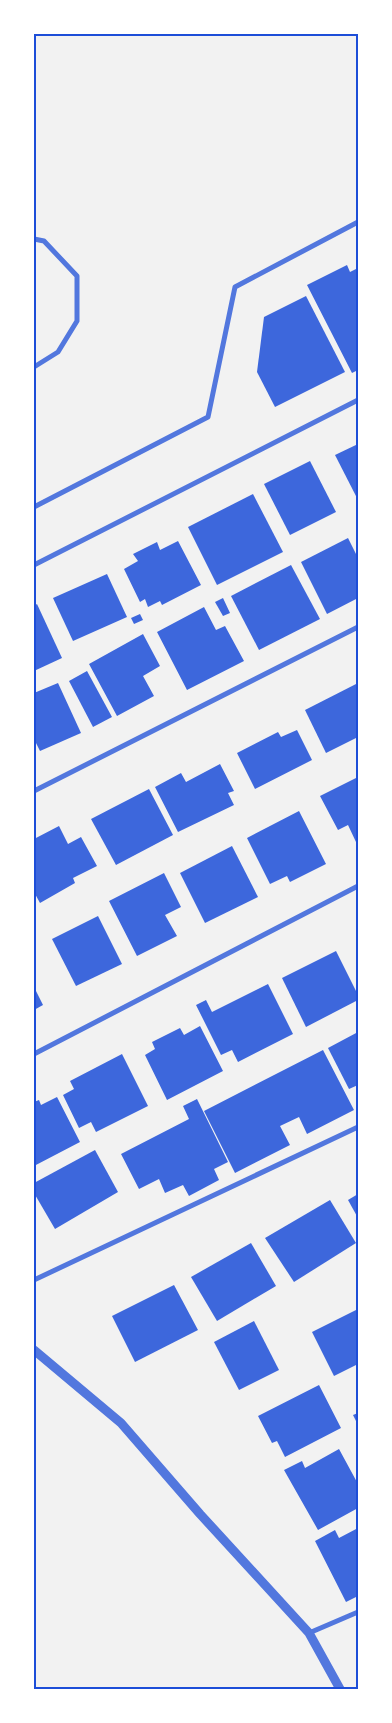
<svg xmlns="http://www.w3.org/2000/svg" width="392" height="1723" font-family="Rubik,sans-serif">
<style>
.building{fill:#3d67dc}
.lines{fill:none;stroke-linecap:round;stroke-linejoin:round}
.minor{stroke:#5277de;stroke-width:5}
.tertiary{stroke:#5277de;stroke-width:9}
.neatline{fill:none;stroke:#1d4ed8;stroke-width:2}
</style>
<rect width="100%" height="100%" fill="#f2f2f2"/>
<g class="building">
<polygon points="347,265 350,272 358,268 358,370 352,373 307,285"/>
<polygon points="306,296 345,372 275,407 257,372 264,317"/>
<polygon points="358,444 358,500 335,455"/>
<polygon points="310,461 336,512 290,535 264,484"/>
<polygon points="253,494 283,552 217,585 188,527"/>
<polygon points="348,538 358,558 358,598 327,614 301,562"/>
<polygon points="178,541 201,585 162,605 160,601 148,607 145,599 140,602 124,569 138,561 133,554 157,542 160,550"/>
<polygon points="291,565 320,619 259,650 231,596"/>
<polygon points="107,574 127,617 73,641 53,598"/>
<polygon points="223,598 230,613 223,616 215,602"/>
<polygon points="37,604 62,658 34,671 34,606"/>
<polygon points="204,607 216,630 225,626 244,661 187,690 157,632"/>
<polygon points="140,614 143,620 134,624 131,618"/>
<polygon points="143,634 160,666 143,676 154,696 117,716 89,664"/>
<polygon points="87,671 112,717 93,727 69,681"/>
<polygon points="58,683 81,733 40,751 34,739 34,693"/>
<polygon points="358,683 358,737 326,753 305,710"/>
<polygon points="297,730 312,760 255,789 237,753 278,732 281,737"/>
<polygon points="220,764 234,791 228,793 234,805 178,832 155,787 181,773 186,782"/>
<polygon points="358,777 358,841 356,842 348,825 338,830 320,796"/>
<polygon points="149,789 173,835 116,865 91,819"/>
<polygon points="299,811 326,864 290,882 287,876 270,884 247,838"/>
<polygon points="59,826 68,844 81,837 97,866 73,878 75,883 40,903 34,892 34,839"/>
<polygon points="232,846 258,897 205,923 180,873"/>
<polygon points="164,873 181,907 165,915 177,936 137,956 109,901"/>
<polygon points="98,916 122,964 76,986 52,939"/>
<polygon points="336,951 358,995 358,1000 306,1027 282,978"/>
<polygon points="268,984 293,1034 238,1062 232,1050 221,1055 196,1005 206,1000 212,1012"/>
<polygon points="34,987 43,1005 34,1010"/>
<polygon points="200,1026 223,1071 167,1100 145,1055 155,1049 152,1042 180,1028 184,1035"/>
<polygon points="358,1032 358,1085 349,1089 328,1048"/>
<polygon points="323,1050 354,1110 307,1134 299,1117 280,1126 290,1145 235,1173 204,1111"/>
<polygon points="122,1054 148,1106 96,1132 91,1122 79,1128 63,1095 74,1089 70,1081"/>
<polygon points="57,1097 80,1142 34,1166 34,1102 39,1100 41,1105"/>
<polygon points="197,1099 228,1162 214,1169 219,1180 189,1196 183,1185 165,1193 159,1179 139,1189 121,1154 189,1119 183,1106"/>
<polygon points="95,1150 118,1192 55,1229 34,1193 34,1183"/>
<polygon points="358,1194 358,1218 348,1200"/>
<polygon points="330,1200 356,1243 294,1282 265,1238"/>
<polygon points="251,1243 276,1286 217,1321 191,1277"/>
<polygon points="174,1285 198,1330 135,1362 112,1316"/>
<polygon points="358,1309 358,1364 334,1376 312,1332"/>
<polygon points="254,1321 279,1370 239,1390 214,1342"/>
<polygon points="319,1385 341,1428 285,1457 277,1441 272,1443 258,1416"/>
<polygon points="358,1413 358,1425 353,1415"/>
<polygon points="339,1449 358,1484 358,1508 318,1530 284,1470 302,1461 305,1468"/>
<polygon points="358,1528 358,1596 346,1602 315,1541 335,1530 339,1538"/>
</g>
<g class="lines">
<g class="minor">
<polyline points="34,239 44,241 77,276 77,321 58,352 34,367"/>
<polyline points="34,507 208,417 235,287 358,222"/>
<polyline points="34,565 358,400"/>
<polyline points="34,791 358,627"/>
<polyline points="34,1054 358,886"/>
<polyline points="34,1280 358,1127"/>
<polyline points="309,1633 358,1612"/>
</g>
<polyline class="tertiary" points="34,1350 121,1423 200,1514 309,1633 340,1689"/>
</g>
<rect width="392" height="1723" fill="none" stroke="#ffffff" stroke-width="70"/>
<rect x="35" y="35" width="322" height="1653" class="neatline"/>
</svg>
